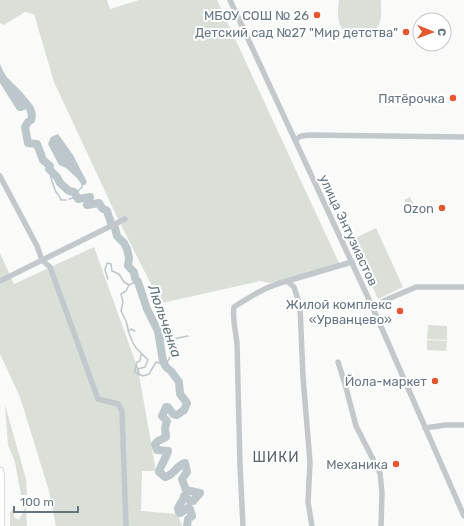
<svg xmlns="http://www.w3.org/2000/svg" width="464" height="526" font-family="Rubik,sans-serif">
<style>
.green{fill:#dadfd7}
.water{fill:#bbc7cb}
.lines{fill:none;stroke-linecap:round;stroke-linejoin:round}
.stream{stroke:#bbc7cb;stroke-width:1.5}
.river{stroke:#bbc7cb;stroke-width:8}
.major-casing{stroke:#b5babe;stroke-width:8}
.minor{stroke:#c3c8cc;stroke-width:5.5}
.major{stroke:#fff;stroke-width:7}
.poi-dot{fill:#e4572e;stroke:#fff;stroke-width:1.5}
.labels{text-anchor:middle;stroke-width:4;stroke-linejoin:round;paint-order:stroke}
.poi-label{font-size:13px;fill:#657683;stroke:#fff;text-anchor:end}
.street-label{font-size:13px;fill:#657683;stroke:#fff}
.water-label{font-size:14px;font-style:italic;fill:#60757c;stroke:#fff}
.neighbourhood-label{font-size:14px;letter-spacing:1px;fill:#57646e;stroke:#fff}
</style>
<rect width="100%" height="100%" fill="#fafaf8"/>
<g class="green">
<polygon points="0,0 107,0 110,9 139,0 217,0 340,265 296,277 269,283 260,281 162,303 160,302 118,219 54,82 34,14 25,12 4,25 0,23"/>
<path d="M339,0H381C381,7 382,15 380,22C374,40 349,41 340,25C337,18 338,8 339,0Z"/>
<polygon points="410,197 415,208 410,210 404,200"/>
<polygon points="376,228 403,287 378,299 351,240"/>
<polygon points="94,247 138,369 156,471 142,471 141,511 178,514 182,526 56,526 49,491 20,397 0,354 0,253 14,284"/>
<polygon points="428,325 447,326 447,340 427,339"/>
<polygon points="427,340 447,341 446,351 427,350"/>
<polygon points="5,405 26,479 27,495 21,495 15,462 8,445"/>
<polygon points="26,507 27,526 10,526 10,512 14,508 14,517 19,520"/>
</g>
<g class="water">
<path d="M0,64C2,68 3,72 6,76C13,85 27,93 29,105C27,109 21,113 17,110L0,83Z"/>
<polygon points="58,134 73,155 87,182 85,185 82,185 77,178 66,168 59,165 48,144 51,137"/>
<polygon points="174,343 177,344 178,347 174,354 171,356 169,354 170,346"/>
</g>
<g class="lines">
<g class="stream">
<path d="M50,170C50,177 53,185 56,192C58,195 60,196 61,200H66"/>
<polyline points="69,199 77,197 78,191 82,187 82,185"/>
<polyline points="108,279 105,270 107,263 111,264 112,271 119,274 124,282 129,285 137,281"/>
<polyline points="129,285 126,291 121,294 123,302 121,311 126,321 129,333 132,341 136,348 148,360 145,367 138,369 139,374 143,376 149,374 156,362 165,365 171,356"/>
<polyline points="128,331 131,329 135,331"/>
<polyline points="160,338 164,339"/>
<polyline points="166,339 173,339 188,336"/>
<polyline points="136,367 135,368 135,372 139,375"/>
<polyline points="138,369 136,365 137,362 140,361 141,355 143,355"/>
</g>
<g class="river">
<path d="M22,99C28,105 34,111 31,120L28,122L25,127L28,143L37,144L43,160L50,166L49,169L57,177L60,183L69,191L74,192L78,199L90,197L87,205L99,203L102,208L107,211L111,223"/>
<path d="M115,228L117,236L124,243L127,249L129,258L128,266L134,272L135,278L138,282L147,309L158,331L163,361L166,367L171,371L179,382L180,394L187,403L184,410L177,415L173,414L168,407H166L162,416L167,421L165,428L166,437L158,441L155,444L157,450L168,451C166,459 161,464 159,472L165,477C174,475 177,465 185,463L187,472L182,479L186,490L200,493L193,501H190L184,496"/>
<polyline points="182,501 178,508 179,512 180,513 188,508 190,509 192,516 188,519 187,526"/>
</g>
<g class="major-casing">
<polyline id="major" points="0,471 1,478 1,526"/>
</g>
<g class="minor">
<polyline points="230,0 372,306 464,516"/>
<polyline points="295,140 301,136 309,135 464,137"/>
<polyline points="0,176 37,246 42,260 50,267 98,399 118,404 122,411 126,526"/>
<polyline points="0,281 125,219"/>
<polyline points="287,281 352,262"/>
<polyline points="372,306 416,287 464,287"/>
<polyline points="338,362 345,384 356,426 380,473 382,493 381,526"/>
<polyline points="425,428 445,425 464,425"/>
<path d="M243,526L240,465L237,344C236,333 232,318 234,307C251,296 267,286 287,281L294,287L300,306L303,377L310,462L308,502L312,526"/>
</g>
<use href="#major" class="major"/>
</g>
<g class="poi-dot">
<circle cx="317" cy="15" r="4"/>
<circle cx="406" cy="32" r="4"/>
<circle cx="453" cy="98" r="4"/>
<circle cx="442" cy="208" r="4"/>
<circle cx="400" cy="311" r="4"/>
<circle cx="435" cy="381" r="4"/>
<circle cx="396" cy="464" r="4"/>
</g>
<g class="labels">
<g class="poi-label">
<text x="309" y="20">МБОУ СОШ № 26</text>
<text x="398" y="37">Детский сад №27 "Мир детства"</text>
<text x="445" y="103">Пятёрочка</text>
<text x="434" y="213">Ozon</text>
<text x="392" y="309">Жилой комплекс<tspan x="392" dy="15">«Урванцево»</tspan></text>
<text x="427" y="386">Йола-маркет</text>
<text x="388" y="469">Механика</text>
</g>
<g class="street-label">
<text transform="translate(349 230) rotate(65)" y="5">улица Энтузиастов</text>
</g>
<g class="water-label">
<text transform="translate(165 321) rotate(71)" y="5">Люльченка</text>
</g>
<g class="neighbourhood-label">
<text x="276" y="462">ШИКИ</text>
</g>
</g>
<g transform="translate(432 32) rotate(91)"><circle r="19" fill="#ffffff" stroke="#c1c8cd"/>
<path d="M0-3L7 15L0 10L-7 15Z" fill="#e4572e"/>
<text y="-6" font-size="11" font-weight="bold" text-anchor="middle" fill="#657683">С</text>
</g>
<path d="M14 506v6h64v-6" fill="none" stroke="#657683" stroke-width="2"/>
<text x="20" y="506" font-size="12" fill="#657683" stroke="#ffffff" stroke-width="3" paint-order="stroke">100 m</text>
</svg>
